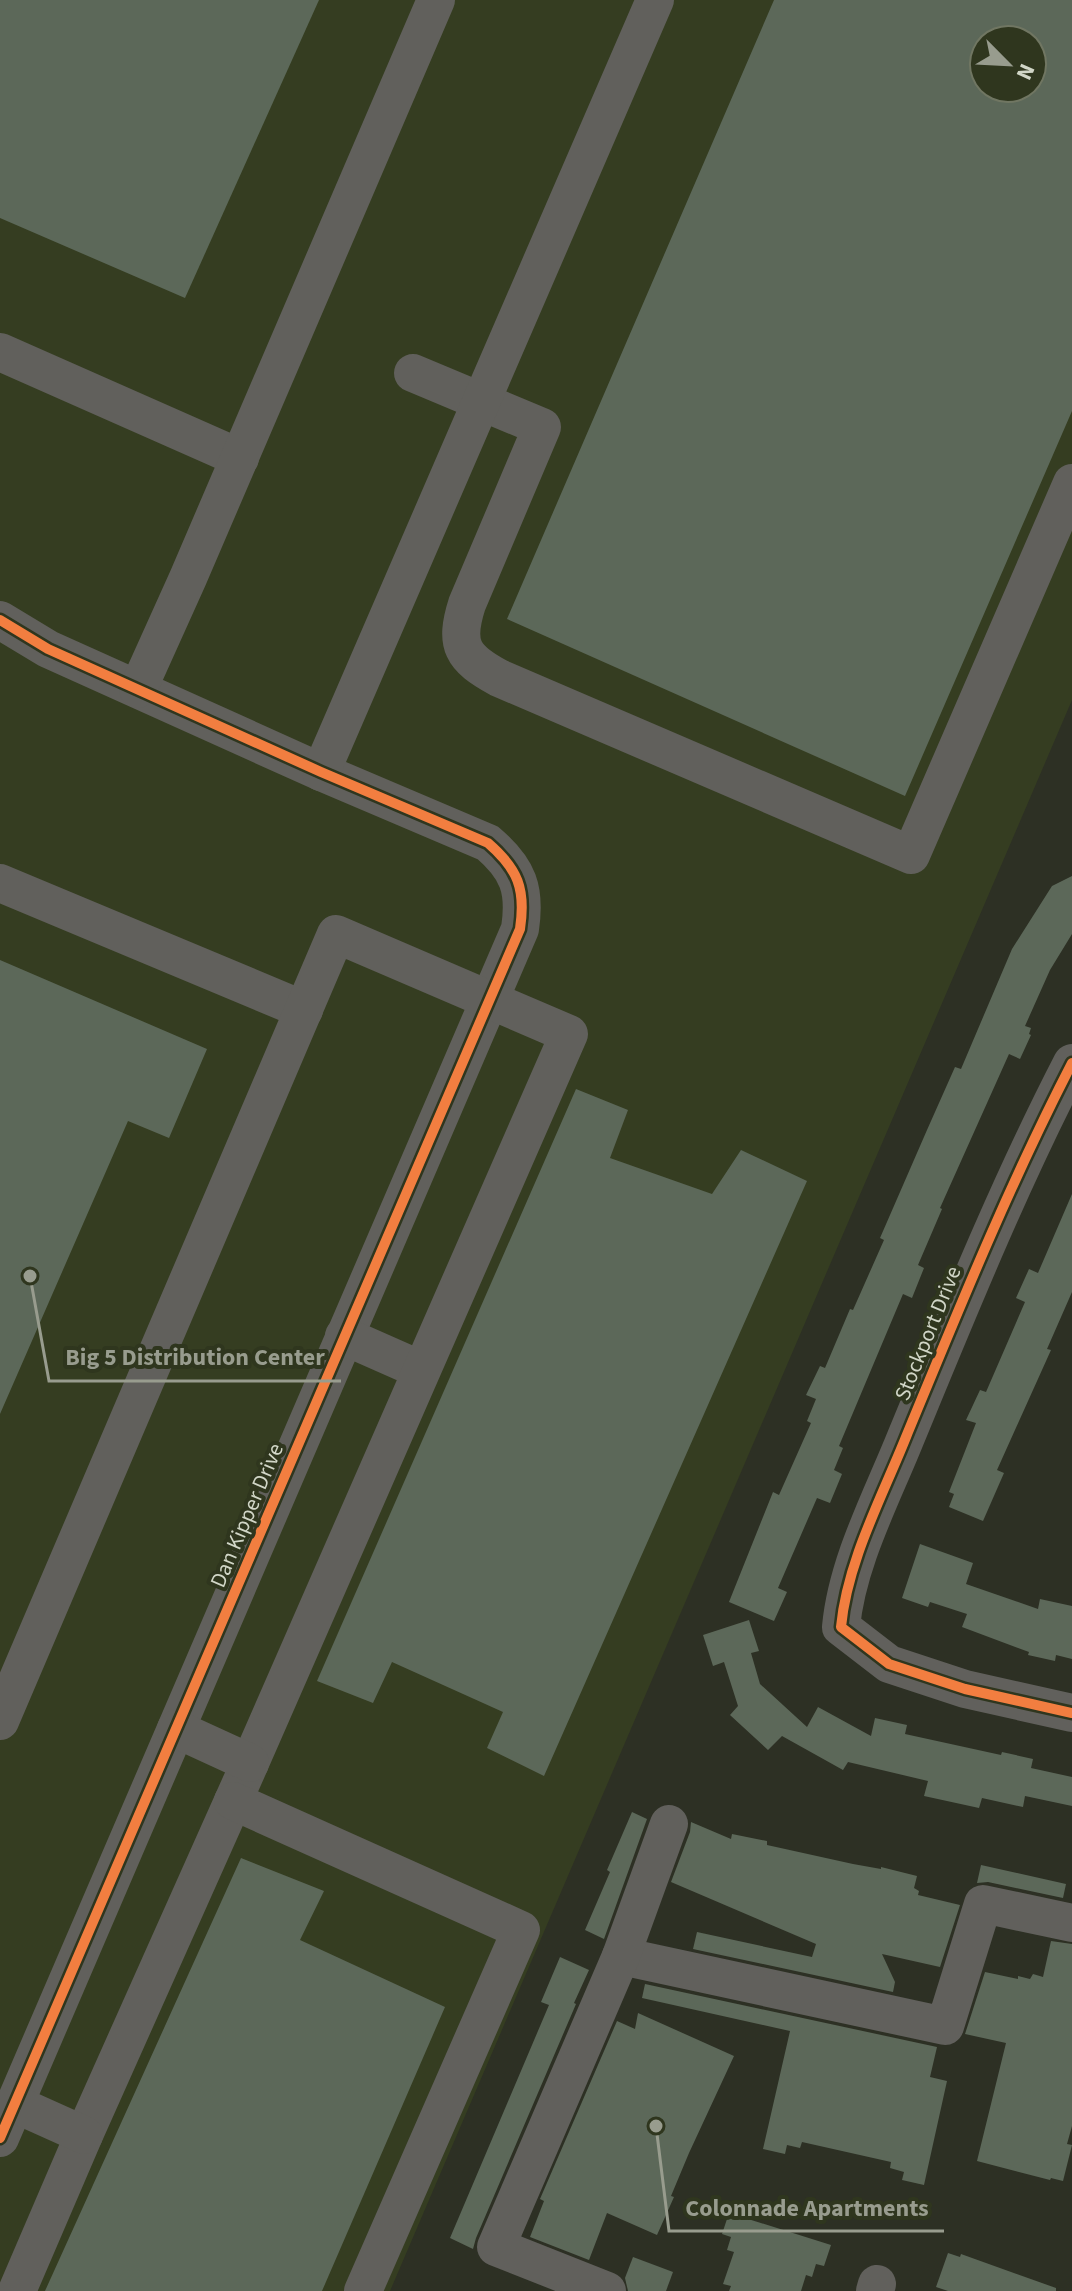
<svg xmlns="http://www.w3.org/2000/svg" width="1072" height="2291" font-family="'Source Sans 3',sans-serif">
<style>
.built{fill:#353d21;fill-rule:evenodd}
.building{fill:#5c6859;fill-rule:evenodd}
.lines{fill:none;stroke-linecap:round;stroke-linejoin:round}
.minor{stroke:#61605c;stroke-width:38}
.cycleway-casing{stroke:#2f361e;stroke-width:15}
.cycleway{stroke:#f27e40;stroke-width:10}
.labels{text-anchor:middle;stroke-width:8;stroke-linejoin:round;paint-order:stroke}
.street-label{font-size:22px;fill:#d1d6c7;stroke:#2f361e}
.leader{fill:none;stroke:#989c8e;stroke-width:3}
.callout-dot{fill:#989c8e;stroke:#2f361e;stroke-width:3}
.callout-label{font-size:24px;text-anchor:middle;font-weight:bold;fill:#989c8e;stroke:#2f361e;stroke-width:8;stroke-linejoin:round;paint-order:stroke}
</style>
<rect width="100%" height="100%" fill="#2d3024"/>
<path class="built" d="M0,0H1072V700L390,2291H0ZM984,40H1032V88H984Z"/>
<g class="building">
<polygon points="0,0 319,0 185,298 0,218"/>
<path d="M774,0H1072V411L905,796L507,619ZM984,40H1032V88H984Z"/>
<polygon points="1072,876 1072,934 1050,970 1025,1026 1031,1028 1029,1034 1031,1035 1020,1059 1009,1054 940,1208 942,1209 918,1265 924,1268 912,1298 903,1294 839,1446 843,1448 834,1470 842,1474 830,1503 817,1498 778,1588 787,1592 774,1621 729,1602 773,1492 779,1495 811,1423 807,1421 816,1399 806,1395 820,1366 825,1368 850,1309 853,1310 884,1240 880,1238 927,1130 955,1067 961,1069 1012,949 1052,886"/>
<polygon points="0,960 207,1049 169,1138 128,1121 0,1414"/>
<polygon points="576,1089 628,1110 610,1158 712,1194 741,1150 807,1181 544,1776 487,1748 503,1712 392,1662 373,1703 317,1681"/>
<polygon points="1072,1194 1072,1292 1047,1349 1051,1350 997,1470 1004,1473 983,1521 949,1507 954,1494 949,1492 976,1423 966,1420 980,1390 986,1392 1025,1302 1016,1298 1029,1269 1038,1273"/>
<polygon points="920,1544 973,1563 966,1584 1038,1609 1040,1599 1072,1606 1072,1659 1056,1655 1055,1661 1028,1655 1029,1652 962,1627 967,1614 930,1602 928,1607 902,1598"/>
<polygon points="749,1620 759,1651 751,1653 760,1684 807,1727 818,1707 871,1736 875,1718 907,1725 905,1734 1001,1755 1002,1752 1033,1759 1031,1768 1072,1777 1072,1806 1025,1796 1023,1807 982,1798 979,1808 924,1796 928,1781 848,1762 843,1770 782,1736 768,1750 730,1715 738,1706 724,1662 713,1666 703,1635"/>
<polygon points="632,1812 647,1819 604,1939 585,1930 610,1872 607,1870"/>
<polygon points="691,1822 731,1839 732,1834 767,1841 767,1845 853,1864 881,1869 881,1867 917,1876 914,1888 919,1891 918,1895 960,1905 940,1967 882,1954 895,1982 893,1992 693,1949 697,1932 812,1957 816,1944 671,1882 690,1832"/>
<polygon points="241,1858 324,1891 300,1940 445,2007 322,2291 45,2291"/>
<polygon points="981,1865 1066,1884 1063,1898 988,1882 977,1883"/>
<polygon points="1051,1941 1072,1944 1072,2126 1067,2144 1072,2145 1063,2181 1051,2178 1050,2180 977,2161 1006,2043 965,2034 985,1972 1018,1979 1018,1976 1030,1979 1033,1974 1043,1977"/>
<polygon points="560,1957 589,1970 574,2003 576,2004 476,2238 473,2249 450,2238 549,2005 541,2002"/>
<polygon points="645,1984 937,2047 930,2077 947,2081 924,2185 902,2180 904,2172 890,2168 891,2162 802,2142 800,2148 787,2145 785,2154 763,2149 790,2031 642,1998"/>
<polygon points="638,2013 734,2056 689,2153 671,2196 674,2197 657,2235 607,2213 589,2260 530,2237 544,2201 540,2199 617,2021 635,2029"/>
<polygon points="729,2213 831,2245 824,2266 816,2264 812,2277 806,2275 801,2291 729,2291 731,2286 723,2284 734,2252 727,2250 731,2237 722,2234"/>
<polygon points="948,2253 960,2257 961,2254 1056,2288 1056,2291 948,2291 936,2287"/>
<polygon points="633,2257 673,2272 666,2291 628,2291 625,2278"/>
</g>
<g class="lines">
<g class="minor">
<polyline points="0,352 240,458"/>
<path d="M413,373L542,427L467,604C454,645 462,658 499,678L911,855L1072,483"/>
<path d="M0,620L48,649L321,772L488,843C518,869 526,889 520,929L0,2138"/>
<polyline points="138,689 188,578 436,0"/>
<polyline points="321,772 655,0"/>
<polyline points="0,883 304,1010"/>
<path d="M1072,1063C1009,1185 958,1311 906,1437C882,1497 847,1562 841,1627L889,1664L965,1689L1072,1713"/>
<polyline points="344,1336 421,1370"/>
<polyline points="0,1721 336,934 569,1034 250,1763 84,2135 17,2291"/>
<polyline points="176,1729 250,1763"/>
<polyline points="233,1801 521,1930 363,2291"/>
<polyline points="621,1956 945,2026 983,1904 1072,1923"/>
<polyline points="15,2104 84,2135"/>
<polyline points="607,2291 496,2247 621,1956 669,1824"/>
<polyline points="875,2291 877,2284"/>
</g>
<g class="cycleway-casing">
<g id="cycleway">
<path d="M0,620L48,649L321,772L488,843C518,869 526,889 520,929L0,2138"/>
<path d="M1072,1063C1009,1185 958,1311 906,1437C882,1497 847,1562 841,1627L889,1664L965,1689L1072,1713"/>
</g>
</g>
<use href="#cycleway" class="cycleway"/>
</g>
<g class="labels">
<g class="street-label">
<text transform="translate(927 1333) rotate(-68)" y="8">Stockport Drive</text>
<text transform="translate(246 1515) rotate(-67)" y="8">Dan Kipper Drive</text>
</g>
</g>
<path class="leader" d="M30 1276L49 1381H341M656 2126L669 2231H944"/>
<g class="callout-dot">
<circle cx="30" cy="1276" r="8"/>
<circle cx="656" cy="2126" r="8"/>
</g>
<g class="callout-label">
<text x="195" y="1365">Big 5 Distribution Center</text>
<text x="807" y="2216">Colonnade Apartments</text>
</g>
<g transform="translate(1008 64) rotate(114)"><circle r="38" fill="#2f361e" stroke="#707662" stroke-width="2"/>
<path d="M0-6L14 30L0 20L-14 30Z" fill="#989c8e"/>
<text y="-12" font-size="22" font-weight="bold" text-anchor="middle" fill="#d1d6c7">N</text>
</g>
</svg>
